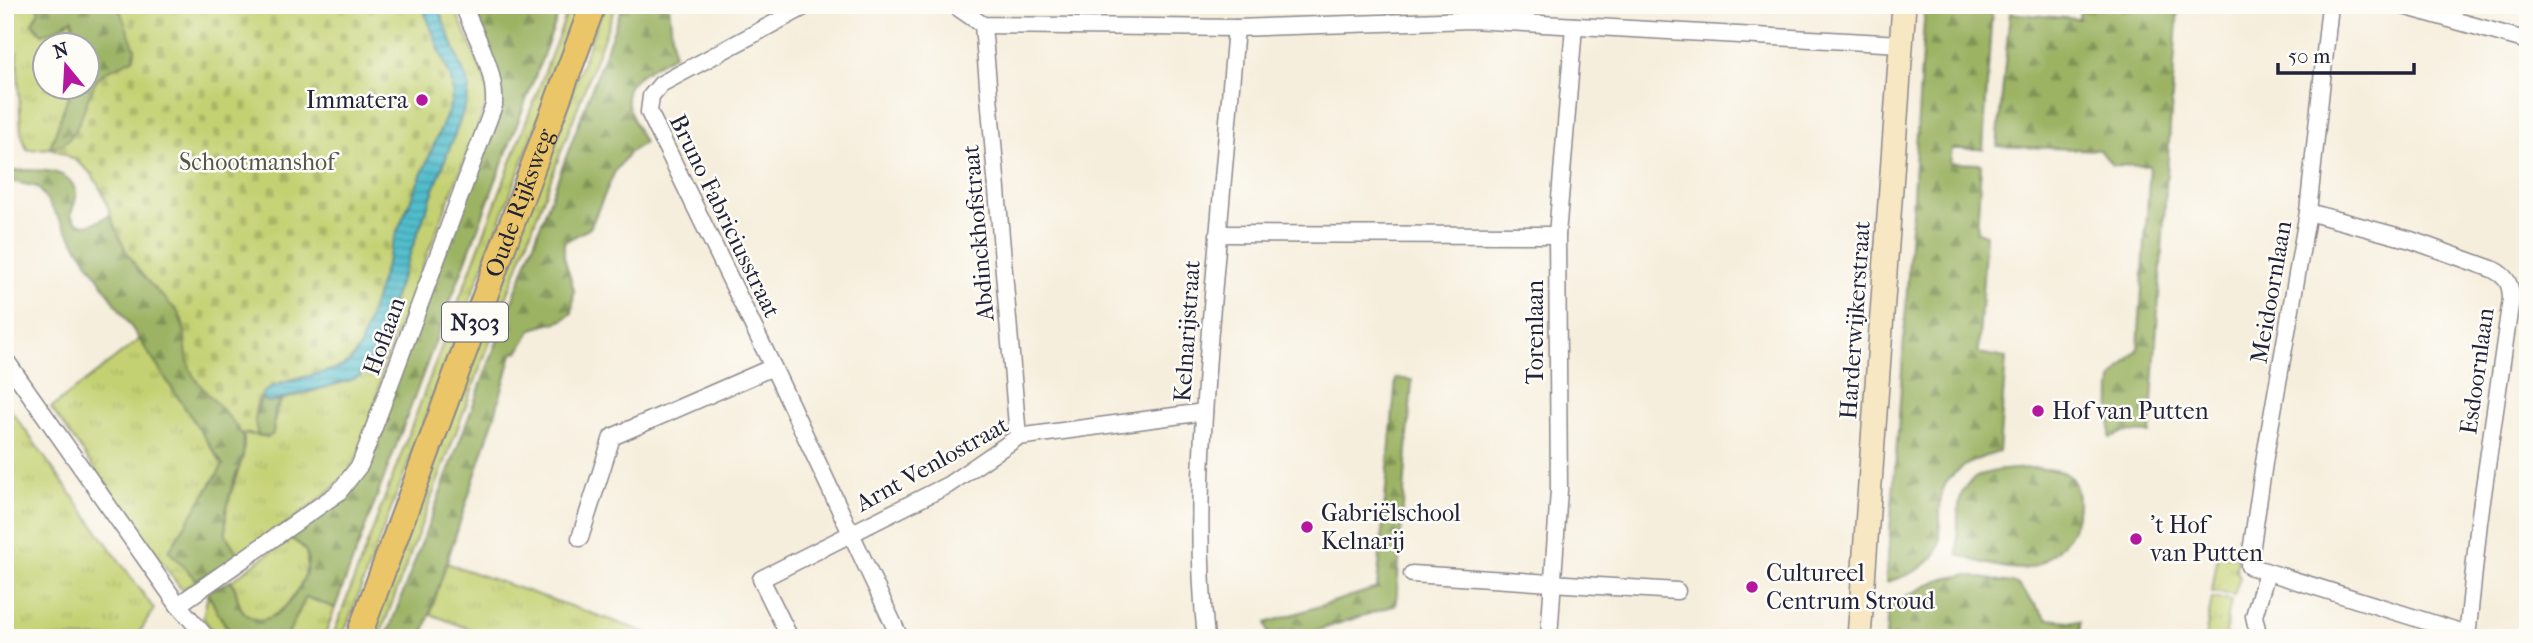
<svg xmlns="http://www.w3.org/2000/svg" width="2533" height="643" font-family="'IM FELL French Canon',serif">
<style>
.grass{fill:url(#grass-tufts);stroke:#737a56;stroke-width:2}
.forest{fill:url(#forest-firs);stroke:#5e6a50;stroke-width:2}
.cemetery{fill:url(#cemetery-stones);stroke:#737a56;stroke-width:2}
.water{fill:url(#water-rules);stroke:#3a7084;stroke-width:2}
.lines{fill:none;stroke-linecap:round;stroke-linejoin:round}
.minor-casing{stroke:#8c888c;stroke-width:19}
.secondary-casing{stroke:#8c888c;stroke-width:26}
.primary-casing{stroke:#8c888c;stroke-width:28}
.minor{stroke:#fff;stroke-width:16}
.secondary{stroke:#f7e8c3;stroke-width:23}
.primary{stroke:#ebc669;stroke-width:24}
.poi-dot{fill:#b5179e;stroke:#fdfcf7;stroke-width:2.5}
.labels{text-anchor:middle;stroke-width:5;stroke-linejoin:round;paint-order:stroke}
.shield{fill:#fdfcf7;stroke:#646373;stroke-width:2}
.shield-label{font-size:23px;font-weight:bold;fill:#22223b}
.poi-label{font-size:24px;fill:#22223b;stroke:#fdfcf7;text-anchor:start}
.park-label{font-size:24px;fill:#53574c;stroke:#fdfcf7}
.street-label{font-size:24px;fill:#22223b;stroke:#fdfcf7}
</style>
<defs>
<pattern id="grass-tufts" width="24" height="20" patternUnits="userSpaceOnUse" patternTransform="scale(1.75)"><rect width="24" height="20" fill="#c4d172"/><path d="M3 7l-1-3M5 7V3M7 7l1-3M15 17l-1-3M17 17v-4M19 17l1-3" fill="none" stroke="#a8b364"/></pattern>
<pattern id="forest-firs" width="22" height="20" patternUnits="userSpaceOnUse" patternTransform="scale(1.75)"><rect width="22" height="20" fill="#9bb364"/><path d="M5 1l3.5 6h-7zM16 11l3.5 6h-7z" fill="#7e9154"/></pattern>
<pattern id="cemetery-stones" width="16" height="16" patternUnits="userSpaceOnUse" patternTransform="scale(1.75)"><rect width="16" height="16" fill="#c4d172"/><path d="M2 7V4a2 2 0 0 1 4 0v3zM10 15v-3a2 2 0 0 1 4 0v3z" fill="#a8b364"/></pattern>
<pattern id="water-rules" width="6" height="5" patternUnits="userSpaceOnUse" patternTransform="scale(1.75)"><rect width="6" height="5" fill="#51bdcc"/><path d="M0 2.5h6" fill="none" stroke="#4399a7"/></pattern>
</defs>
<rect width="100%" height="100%" fill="#fdfcf7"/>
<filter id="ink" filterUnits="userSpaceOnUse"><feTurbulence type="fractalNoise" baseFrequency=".0143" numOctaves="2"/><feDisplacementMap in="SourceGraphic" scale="14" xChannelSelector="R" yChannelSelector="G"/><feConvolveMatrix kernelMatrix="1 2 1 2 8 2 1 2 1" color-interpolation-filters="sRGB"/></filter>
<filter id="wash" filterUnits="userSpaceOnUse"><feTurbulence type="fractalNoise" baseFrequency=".00686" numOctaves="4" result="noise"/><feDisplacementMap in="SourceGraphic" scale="28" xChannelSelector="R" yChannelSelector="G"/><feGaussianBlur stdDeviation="1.57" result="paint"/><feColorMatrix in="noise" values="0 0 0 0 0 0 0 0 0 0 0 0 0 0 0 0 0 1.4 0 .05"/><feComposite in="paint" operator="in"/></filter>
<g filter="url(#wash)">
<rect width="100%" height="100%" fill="#f6eedc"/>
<g class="grass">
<polygon points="5,5 38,5 39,11 56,30 72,19 77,45 46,46 46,88 71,88 50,148 27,150 21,132 17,52 5,52"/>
<path d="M437,5H453L484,76L489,95L484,110L383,367C378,398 364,456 343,478C316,507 271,533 239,556C235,550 230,543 227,537C216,506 254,456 241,433L268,437C277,423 273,413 282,400L351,380L370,361L467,101L469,86Z"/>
<polygon points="570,5 582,5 342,638 332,638"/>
<polygon points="604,5 616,5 379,638 367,638"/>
<polygon points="140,339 223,465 169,551 196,580 182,590 51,408"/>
<polygon points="5,402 154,609 136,638 5,638"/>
<path d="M290,538C296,542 303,545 306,552C316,575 275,637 247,615C235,606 239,591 231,581Z"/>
<polygon points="2218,554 2238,557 2236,569 2240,577 2234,595 2212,592"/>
<polygon points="446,563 625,625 649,634 650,638 493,638 430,614"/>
<polygon points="208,593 228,630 237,638 218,638 203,618"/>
<polygon points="306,597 335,608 324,638 286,638"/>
<polygon points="2212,598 2232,600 2227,617 2226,638 2205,638"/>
</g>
<g class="forest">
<path d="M38,5H118L135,49L134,58C123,66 106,68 97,80C82,102 82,145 50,148L71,88H88V46L77,45L72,19L56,30L42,34L32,23L39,11Z"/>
<path d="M473,5H562L335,608L306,597L286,638C232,638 232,643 208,593L215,587L231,581C239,591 235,606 247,615C275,637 316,575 306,552C303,545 296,542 290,538L353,487L500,106L502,97L501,84Z"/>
<path d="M623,5H669L674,55C621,85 615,84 644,143L630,152L615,171L590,228L564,242V257L574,290L572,313L563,320L532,329L519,351L512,354L495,415L422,638H386Z"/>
<path d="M1925,5H1969L1992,8L1983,149H1952L1950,163L1981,164L1977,232L1986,234L1978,353L2006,358L1999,452C1977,458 1946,470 1941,496C1940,503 1940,511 1940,518C1940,526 1941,538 1939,546C1932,567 1905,577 1886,582L1899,417Z"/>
<polygon points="2080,5 2178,5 2150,433 2123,432 2110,438 2111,386 2113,377 2138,349 2150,166 2112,165 2100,150 1997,146 2010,13 2079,19"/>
<path d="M27,170C45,170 71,170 76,193C77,201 72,208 71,215C81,233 96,222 110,215L123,244L138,270L178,312L185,332L192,373L231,417L244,438L243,457L234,480L226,511V535L239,556L200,578L196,580L169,551L223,465L38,187L5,180V172Z"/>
<polygon points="1396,378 1412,380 1396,605 1303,635 1300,630 1286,630 1269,636 1266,623 1377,588"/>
<polygon points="262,394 264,400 277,402 282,400 275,409 273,434 268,437 258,435 254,422"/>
<path d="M2037,468C2046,470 2061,469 2068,475C2083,488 2079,522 2069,536C2061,548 2045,563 2032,567C2015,573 1974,561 1958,555C1956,481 1958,470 2037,468Z"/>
<polygon points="1965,575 2017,584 2047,619 2080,622 2080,638 1886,638 1888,606 1938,580"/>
</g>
<path class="cemetery" d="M118,5H422L451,79L453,95L448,112L395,237L360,347C355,355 350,363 341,367C307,382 239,374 258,435L241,433C228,411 206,396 193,375C182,357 190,331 178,312C176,308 170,305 167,301C154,288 141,275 132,260C99,211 115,171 50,148C82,145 82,102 97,80C105,68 123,66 134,58L135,49Z"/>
<polygon class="water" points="422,5 437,5 469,86 467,101 370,361 360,376 351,380 270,402 264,400 262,394 271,387 342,367 352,359 360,347 395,237 448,112 453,95 451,79"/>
</g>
<g filter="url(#ink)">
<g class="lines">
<g class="minor-casing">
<g id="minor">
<polyline points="808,5 661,84 651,96 649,112 773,367 900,638"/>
<polyline points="954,5 983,25 1236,28 1471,20 1901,44"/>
<polyline points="2330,5 2308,212 2265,456 2249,566 2467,634"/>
<polyline points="2400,5 2528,41"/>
<polyline points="983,25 1018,437"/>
<path d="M2308,212L2411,240L2492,269C2506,276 2511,283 2511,299L2479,522L2467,638"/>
<polyline points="1218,234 1557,235"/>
<polyline points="5,359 178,605 207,638"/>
<polyline points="580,538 612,437 773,367"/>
<polyline points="1412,574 1677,591"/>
<path d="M178,605L338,493L360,465L494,105C496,69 476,38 463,5"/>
<polyline points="790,638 761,579 948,485 1018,437 1204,412"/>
<path d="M1206,638C1195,535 1202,433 1210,330C1218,230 1227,129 1236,28"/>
<polyline points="1549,638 1559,490 1557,235 1574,26"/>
<polyline points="2256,638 2257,629 2254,616 2267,572"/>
</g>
</g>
<g class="secondary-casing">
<polyline id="secondary" points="1859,638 1904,5"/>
</g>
<g class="primary-casing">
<g id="primary">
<path id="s1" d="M358,638L593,5"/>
</g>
</g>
<use href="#minor" class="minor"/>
<use href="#secondary" class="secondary"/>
<use href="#primary" class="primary"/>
</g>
</g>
<g class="poi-dot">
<circle cx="422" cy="100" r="7"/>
<circle cx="2038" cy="411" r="7"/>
<circle cx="1307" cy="527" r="7"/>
<circle cx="2136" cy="539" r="7"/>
<circle cx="1752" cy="587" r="7"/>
</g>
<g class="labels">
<rect class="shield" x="442" y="302.5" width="66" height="39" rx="5"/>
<g class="shield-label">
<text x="475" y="330">N303</text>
</g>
<g class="poi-label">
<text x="408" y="108" text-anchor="end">Immatera</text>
<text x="2052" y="419">Hof van Putten</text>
<text x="1321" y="521">Gabriëlschool<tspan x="1321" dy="28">Kelnarij</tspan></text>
<text x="2150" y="533">'t Hof<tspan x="2150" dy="28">van Putten</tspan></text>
<text x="1766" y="581">Cultureel<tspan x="1766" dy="28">Centrum Stroud</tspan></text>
</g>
<g class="park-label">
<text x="257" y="170">Schootmanshof</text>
</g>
<g class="street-label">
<text dy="8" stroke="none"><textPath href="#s1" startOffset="464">Oude Rijksweg</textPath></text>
<text transform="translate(725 216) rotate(64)" y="8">Bruno Fabriciusstraat</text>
<text transform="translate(978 233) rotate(-95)" y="8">Abdinckhofstraat</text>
<text transform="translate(2271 292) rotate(-80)" y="8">Meidoornlaan</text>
<text transform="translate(1855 320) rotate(-86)" y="8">Harderwijkerstraat</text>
<text transform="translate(1187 331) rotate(-86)" y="8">Kelnarijstraat</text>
<text transform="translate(1535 332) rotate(-90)" y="8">Torenlaan</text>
<text transform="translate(384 336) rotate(-70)" y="8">Hoflaan</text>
<text transform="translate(2477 371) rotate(-82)" y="8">Esdoornlaan</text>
<text transform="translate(932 464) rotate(-29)" y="8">Arnt Venlostraat</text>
</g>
</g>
<rect width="2533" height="643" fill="none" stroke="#fdfcf7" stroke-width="28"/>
<g transform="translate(66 66) rotate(342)"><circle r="33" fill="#fdfcf7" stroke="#a5a5ac" stroke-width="2"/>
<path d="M0-5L12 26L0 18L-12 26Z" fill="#b5179e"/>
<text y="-10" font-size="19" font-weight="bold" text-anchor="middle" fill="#22223b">N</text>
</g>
<path d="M2278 63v10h136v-10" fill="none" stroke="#22223b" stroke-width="3.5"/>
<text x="2288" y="63" font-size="21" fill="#22223b" stroke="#fdfcf7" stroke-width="5" paint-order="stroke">50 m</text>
</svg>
